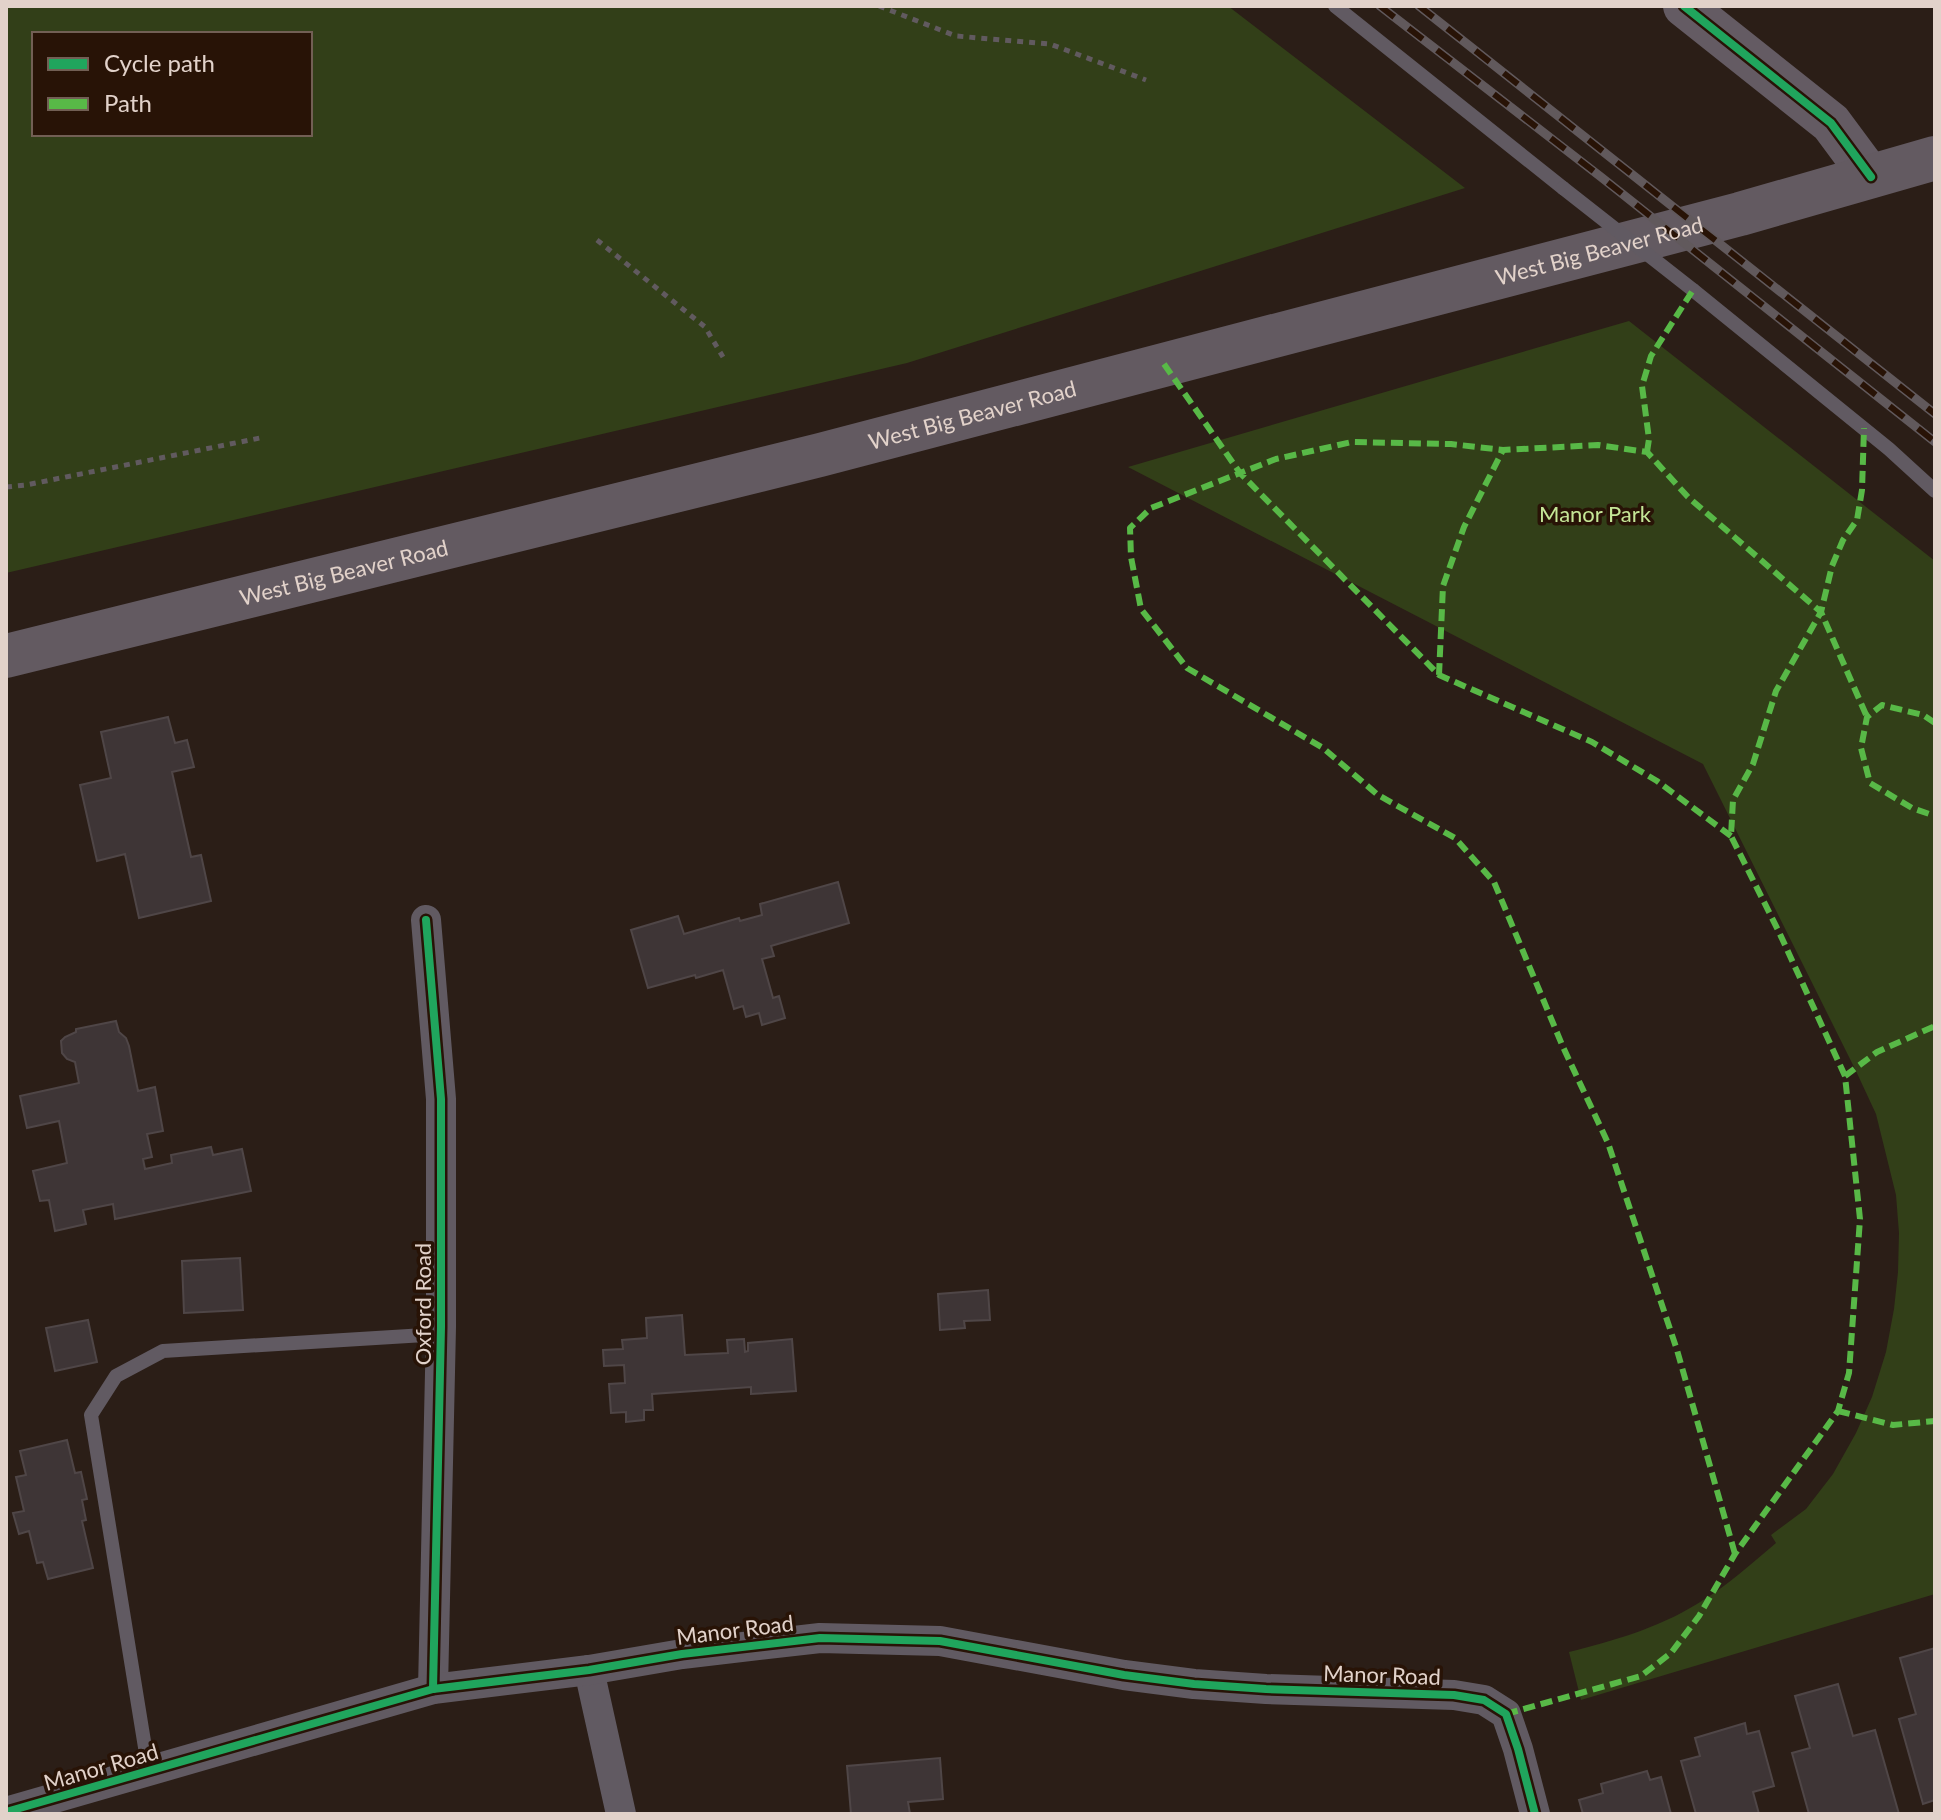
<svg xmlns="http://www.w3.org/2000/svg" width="1941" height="1820" font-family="Lato,sans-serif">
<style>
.green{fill:#323f18;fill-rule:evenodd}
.building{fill:#3e3536;stroke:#4f4647;stroke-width:2}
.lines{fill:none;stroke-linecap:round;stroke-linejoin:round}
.path{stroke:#615a5f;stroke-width:5;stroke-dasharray:6 6;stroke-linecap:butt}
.lane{stroke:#615a62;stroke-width:14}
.street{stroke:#615a62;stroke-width:30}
.secondary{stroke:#645b63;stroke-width:42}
.primary{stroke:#635a61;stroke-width:44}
.rail-casing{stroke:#61595c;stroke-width:9}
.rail{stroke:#281306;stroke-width:6;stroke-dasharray:18;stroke-linecap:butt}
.lane-bridge{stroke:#615a62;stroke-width:14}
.quiet{stroke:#58b947;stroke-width:6;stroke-dasharray:12 6;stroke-linecap:butt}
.cycleway-casing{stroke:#281306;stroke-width:13}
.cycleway{stroke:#20a55d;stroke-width:8}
.labels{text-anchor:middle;stroke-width:7;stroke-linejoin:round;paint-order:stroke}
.street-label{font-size:22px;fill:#e2d2ca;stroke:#281306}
.park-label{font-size:22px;fill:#c5e697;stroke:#281306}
</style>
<rect width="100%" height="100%" fill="#2b1e17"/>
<g class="green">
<path d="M6,6H1228L1465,188L907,363L6,573ZM34,34H310V134H34Z"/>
<path d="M1629,321L1935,561V1594L1581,1700L1569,1652C1613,1641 1658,1628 1697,1604C1726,1587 1751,1564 1776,1543L1771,1535L1806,1509L1833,1474L1856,1433L1872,1397L1886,1352L1894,1309L1898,1272L1899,1233L1896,1195L1876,1114L1856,1071L1703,764L1128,467Z"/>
</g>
<g class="building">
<polygon points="168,717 175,743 187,740 194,767 172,772 191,857 201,855 211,901 139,918 125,854 97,861 80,785 111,778 101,732"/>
<polygon points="838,882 849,923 771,946 774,956 762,959 773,998 779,996 785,1018 762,1025 759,1013 746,1017 743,1006 734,1009 723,970 696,978 695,975 648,988 631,930 678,916 684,934 739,918 740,921 762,915 760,904"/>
<polygon points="116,1021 119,1032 126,1038 129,1046 138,1091 155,1087 163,1131 147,1134 152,1157 143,1159 145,1169 172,1163 171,1155 211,1147 213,1155 242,1149 251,1191 115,1219 113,1204 83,1210 86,1224 55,1231 49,1200 40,1201 33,1171 67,1163 59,1121 27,1128 20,1096 79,1083 75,1062 67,1059 62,1053 61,1041 65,1037 76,1032 76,1029"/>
<polygon points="240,1258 243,1310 184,1313 182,1261"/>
<polygon points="988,1290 990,1320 964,1321 965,1328 940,1330 938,1294"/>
<polygon points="682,1315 685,1355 728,1353 727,1340 744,1339 745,1352 748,1351 748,1343 792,1339 796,1391 751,1394 751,1387 652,1394 653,1410 644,1410 644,1420 626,1422 626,1412 611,1413 609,1384 625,1383 624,1365 604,1366 603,1350 623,1349 622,1340 647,1338 646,1318"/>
<polygon points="88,1320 97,1362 55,1371 46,1328"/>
<polygon points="67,1440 75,1473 81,1472 87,1499 82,1500 86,1520 82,1521 93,1568 48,1579 43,1562 37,1563 29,1531 19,1534 13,1513 24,1511 16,1477 26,1475 20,1451"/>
<polygon points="1935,1648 1935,1800 1923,1804 1899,1719 1916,1714 1900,1658"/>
<polygon points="1838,1684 1853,1736 1875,1730 1899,1814 1809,1814 1792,1753 1810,1748 1795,1696"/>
<polygon points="1745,1723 1747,1734 1759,1731 1774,1786 1753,1792 1759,1814 1696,1814 1681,1761 1700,1756 1695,1738"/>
<polygon points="940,1758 943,1799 908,1802 910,1814 851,1814 847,1766"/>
<polygon points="1647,1771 1650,1780 1661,1777 1671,1814 1583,1814 1579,1800 1603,1793 1601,1784"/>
</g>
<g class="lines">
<g class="path">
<polyline points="879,6 956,36 1050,44 1146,80"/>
<polyline points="597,240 705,327 723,357"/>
<polyline points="6,487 26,485 260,438"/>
</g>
<g class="lane">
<polyline points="1335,6 1563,188"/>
<polyline points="1693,290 1889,449 1935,491"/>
<polyline points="149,1772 91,1415 116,1376 163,1351 441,1334"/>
</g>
<g class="street">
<polyline points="426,920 441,1099 441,1327 433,1689"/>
<polyline points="589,1670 621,1814"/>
<polyline points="6,1812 433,1689 589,1670 682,1654 820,1638 940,1641 1124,1675 1194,1684 1266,1689 1454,1695 1484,1700 1506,1714 1518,1749 1535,1814"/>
</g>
<polyline class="secondary" points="1684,6 1831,123 1871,177"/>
<path class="primary" id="s1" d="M6,656L820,455L1740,214L1935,158"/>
<g class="rail-casing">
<g id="rail">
<polyline points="1380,6 1601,177 1935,442"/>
<polyline points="1419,6 1935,414"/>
</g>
</g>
<use href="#rail" class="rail"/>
<polyline class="lane-bridge" points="1563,188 1693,290"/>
<g class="quiet">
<polyline points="1164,364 1240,473 1151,508 1130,528 1131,557 1141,609 1187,668 1323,748 1378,795 1455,838 1494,882 1563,1047 1608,1143 1677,1350 1735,1554"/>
<polyline points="1647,452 1649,439 1642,386 1651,356 1693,290"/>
<polyline points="1439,675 1443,586 1464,527 1503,450"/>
<polyline points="1935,723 1923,715 1882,705 1867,717 1861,748 1870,783 1912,808 1935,816"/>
<polyline points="1731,836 1657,781 1592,742 1439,675 1240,473 1276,459 1352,442 1451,444 1503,450 1598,445 1647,452 1688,497 1821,612 1867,717"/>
<polyline points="1845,1076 1779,932 1731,836 1733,800 1753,764 1776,691 1821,612 1832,566 1843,540 1857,520 1862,490 1864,428"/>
<polyline points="1838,1411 1893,1425 1935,1421"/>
<polyline points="1506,1714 1641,1676 1671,1653 1699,1616 1735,1554 1838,1411 1849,1373 1860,1219 1845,1076 1877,1052 1935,1026"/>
</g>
<g class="cycleway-casing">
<g id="cycleway">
<polyline points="1684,6 1831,123 1871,177"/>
<polyline points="426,920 441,1099 441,1327 433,1689"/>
<polyline points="6,1812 433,1689 589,1670 682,1654 820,1638 940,1641 1124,1675 1194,1684 1266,1689 1454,1695 1484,1700 1506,1714 1518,1749 1535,1814"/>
</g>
</g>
<use href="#cycleway" class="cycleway"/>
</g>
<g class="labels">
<g class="street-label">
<text dy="8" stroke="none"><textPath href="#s1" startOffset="1644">West Big Beaver Road</textPath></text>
<text dy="8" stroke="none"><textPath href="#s1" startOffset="996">West Big Beaver Road</textPath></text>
<text dy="8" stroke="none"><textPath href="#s1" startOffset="348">West Big Beaver Road</textPath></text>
<text transform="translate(423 1304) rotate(-90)" y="8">Oxford Road</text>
<text transform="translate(735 1630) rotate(-7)" y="8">Manor Road</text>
<text transform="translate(1382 1675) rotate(2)" y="8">Manor Road</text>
<text transform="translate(101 1767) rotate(-16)" y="8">Manor Road</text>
</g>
<g class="park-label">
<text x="1595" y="522">Manor Park</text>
</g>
</g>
<rect width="1941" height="1820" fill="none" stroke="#e2d2ca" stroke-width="16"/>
<rect x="32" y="32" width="280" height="104" fill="#281306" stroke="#725f54" stroke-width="2"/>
<rect x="48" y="58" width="40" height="12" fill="#20a55d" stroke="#725f54" stroke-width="2"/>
<text x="104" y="72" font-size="24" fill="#e2d2ca">Cycle path</text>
<rect x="48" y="98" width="40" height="12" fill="#58b947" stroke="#725f54" stroke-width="2"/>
<text x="104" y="112" font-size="24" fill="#e2d2ca">Path</text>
</svg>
